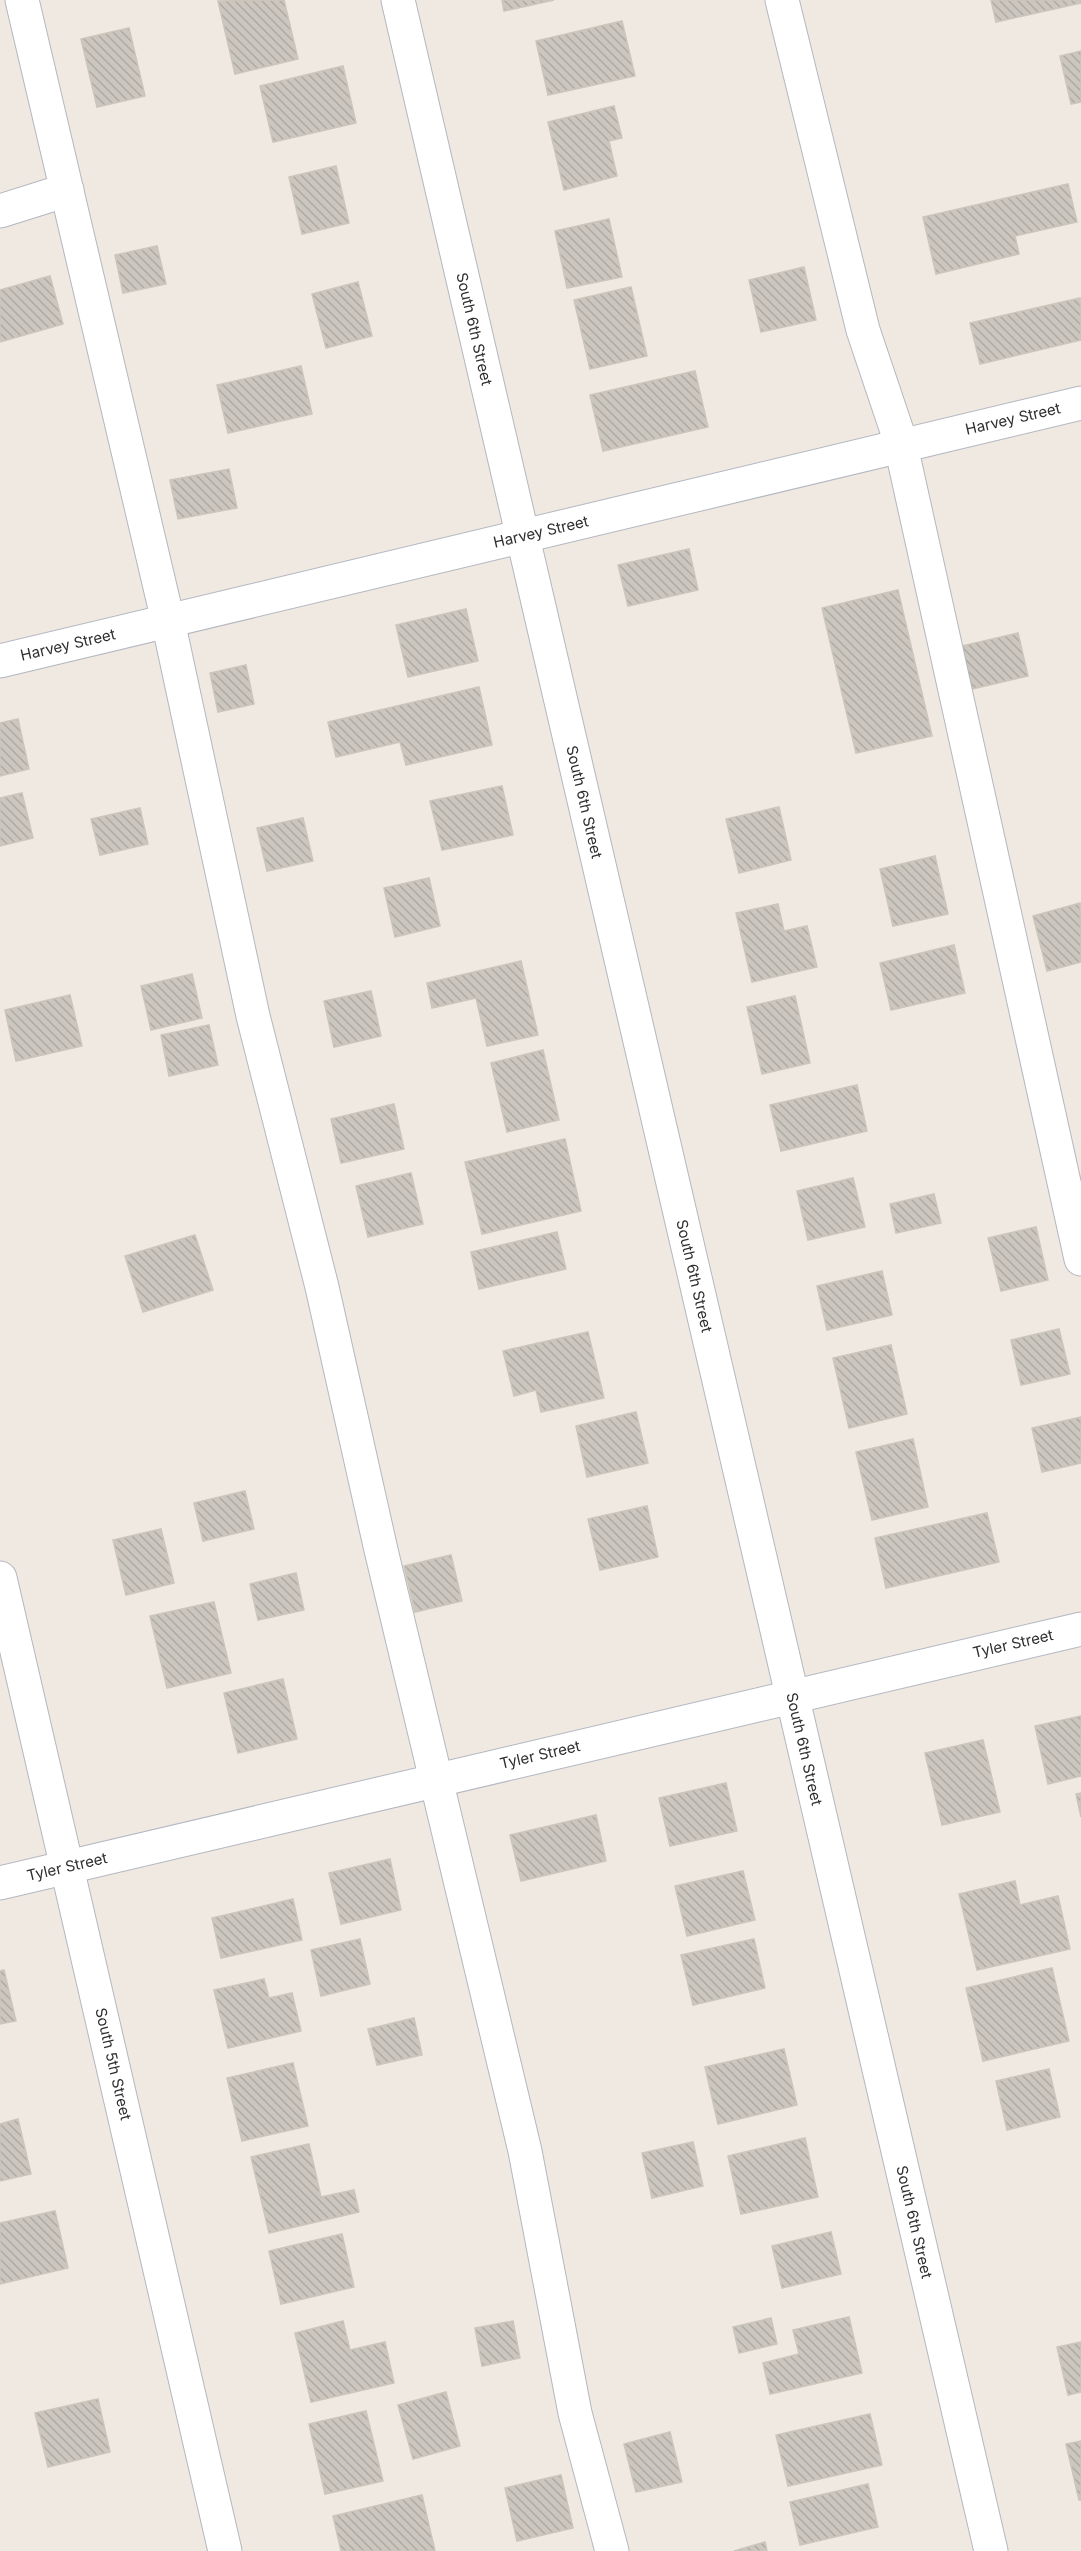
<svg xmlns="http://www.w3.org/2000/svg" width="1081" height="2551" font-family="Inter,sans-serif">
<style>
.building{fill:url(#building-back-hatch);stroke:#cbc5ba;stroke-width:1.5}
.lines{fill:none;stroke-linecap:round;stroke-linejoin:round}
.minor-casing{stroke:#b4b7c1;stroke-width:35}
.minor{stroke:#fff;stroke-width:33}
.labels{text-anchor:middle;stroke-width:5;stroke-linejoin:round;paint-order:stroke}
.street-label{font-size:15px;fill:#2e2e2e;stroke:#fff}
</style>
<defs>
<pattern id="building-back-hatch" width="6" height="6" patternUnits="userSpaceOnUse" patternTransform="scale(1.5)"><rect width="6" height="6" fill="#cbc7bf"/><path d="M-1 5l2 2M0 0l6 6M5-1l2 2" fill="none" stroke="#afaba4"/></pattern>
</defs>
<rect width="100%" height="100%" fill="#efe9e1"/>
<g class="building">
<polygon points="284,0 298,59 235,74 218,1"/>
<polygon points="502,0 554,0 504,11"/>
<polygon points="991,0 1081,0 1081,3 996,22"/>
<polygon points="622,21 635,76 548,95 536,41"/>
<polygon points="129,28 145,96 97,107 81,39"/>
<polygon points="1081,51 1081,102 1071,104 1060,56"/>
<polygon points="343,66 356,123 273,142 260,86"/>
<polygon points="614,106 622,138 609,141 617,176 564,190 548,122"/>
<polygon points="336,166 349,223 302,234 289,177"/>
<polygon points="1068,184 1077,222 1015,236 1019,254 936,274 923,217"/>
<polygon points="609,219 622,277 567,288 555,231"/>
<polygon points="157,246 166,284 123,293 115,255"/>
<polygon points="804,267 816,320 761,332 749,280"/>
<polygon points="50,276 63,324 0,342 0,290"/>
<polygon points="358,282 372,336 326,348 312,294"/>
<polygon points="631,287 647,356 590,369 574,300"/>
<polygon points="1080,298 1081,340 980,364 970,323"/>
<polygon points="301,366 312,414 228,433 217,385"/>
<polygon points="695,371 708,427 603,451 590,395"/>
<polygon points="229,469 237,508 178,519 170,480"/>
<polygon points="689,549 698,590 628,606 618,565"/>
<polygon points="898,590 932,736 856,753 822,608"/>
<polygon points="466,609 478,661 408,677 396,625"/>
<polygon points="1018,633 1028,676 972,689 962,646"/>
<polygon points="246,665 254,704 218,712 210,673"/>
<polygon points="479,687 492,745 406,765 400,742 336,757 328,722"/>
<polygon points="18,719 29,769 0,776 0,723"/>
<polygon points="502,786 513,835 442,850 430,801"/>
<polygon points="22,793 33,838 0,846 0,798"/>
<polygon points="779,807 791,860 739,873 726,819"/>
<polygon points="140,808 148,844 100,855 91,819"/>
<polygon points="303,818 313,861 267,871 257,828"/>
<polygon points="935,856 948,914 893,926 880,869"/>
<polygon points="429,878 440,926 395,937 384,888"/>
<polygon points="1080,903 1081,962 1047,971 1033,916"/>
<polygon points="778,904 784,931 807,926 817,967 752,982 736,913"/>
<polygon points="954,945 965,993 891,1010 880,963"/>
<polygon points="521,961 538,1035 487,1046 476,998 432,1008 427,983"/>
<polygon points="192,974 202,1018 151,1030 141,986"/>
<polygon points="371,991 381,1036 334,1047 324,1001"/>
<polygon points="70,995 82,1046 16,1061 5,1010"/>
<polygon points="795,996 810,1063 762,1074 747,1007"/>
<polygon points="209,1025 218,1065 169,1076 161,1035"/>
<polygon points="543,1050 559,1120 507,1132 491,1063"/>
<polygon points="857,1085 867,1131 781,1151 770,1105"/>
<polygon points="394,1104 404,1149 341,1163 331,1119"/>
<polygon points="565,1139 581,1211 482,1234 465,1162"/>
<polygon points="411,1173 423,1224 368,1237 356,1186"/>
<polygon points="853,1178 865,1227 808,1240 797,1191"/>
<polygon points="934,1194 941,1223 896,1233 890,1204"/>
<polygon points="1036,1227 1048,1280 1001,1291 988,1238"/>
<polygon points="557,1232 566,1269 479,1289 471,1252"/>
<polygon points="195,1235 213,1290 143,1312 125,1256"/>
<polygon points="882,1271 892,1315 827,1330 817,1286"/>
<polygon points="1059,1329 1070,1374 1021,1385 1011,1340"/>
<polygon points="588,1332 604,1398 541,1412 536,1390 514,1396 503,1351"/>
<polygon points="891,1345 907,1414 849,1428 833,1358"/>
<polygon points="636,1412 648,1463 587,1477 576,1426"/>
<polygon points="1081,1417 1081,1463 1042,1472 1032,1428"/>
<polygon points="913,1439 928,1507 872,1520 856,1452"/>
<polygon points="245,1491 254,1529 203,1541 194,1503"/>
<polygon points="647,1506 658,1557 600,1570 588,1519"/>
<polygon points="987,1513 999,1562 886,1588 875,1538"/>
<polygon points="161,1529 174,1583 126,1595 113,1540"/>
<polygon points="451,1555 462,1601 415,1612 404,1566"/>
<polygon points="296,1573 304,1610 258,1620 250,1584"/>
<polygon points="214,1602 231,1673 167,1688 150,1616"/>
<polygon points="283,1679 297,1739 238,1753 224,1693"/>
<polygon points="1081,1716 1081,1776 1048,1784 1035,1726"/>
<polygon points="983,1740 1000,1812 942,1825 925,1753"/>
<polygon points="726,1783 737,1831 670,1846 659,1798"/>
<polygon points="1081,1793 1081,1817 1076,1794"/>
<polygon points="596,1815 606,1861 521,1881 510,1835"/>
<polygon points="390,1859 401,1910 341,1924 329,1873"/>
<polygon points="743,1871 755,1920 687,1936 675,1886"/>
<polygon points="1015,1881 1020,1905 1058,1896 1070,1949 977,1970 959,1894"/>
<polygon points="293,1899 302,1940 221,1958 212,1918"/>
<polygon points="360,1939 370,1984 321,1996 311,1950"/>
<polygon points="754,1939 765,1988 693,2005 681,1955"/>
<polygon points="1052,1968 1069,2041 983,2061 966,1988"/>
<polygon points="4,1970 16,2021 0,2024 0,1971"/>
<polygon points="264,1979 269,1998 292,1993 301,2031 228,2048 214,1990"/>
<polygon points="414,2018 422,2055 377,2065 368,2029"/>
<polygon points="784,2049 797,2105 718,2124 705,2067"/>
<polygon points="293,2063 308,2126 242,2141 227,2078"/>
<polygon points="1049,2069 1060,2117 1007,2130 996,2081"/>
<polygon points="18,2119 31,2174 0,2181 0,2124"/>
<polygon points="805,2138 818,2197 741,2214 728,2156"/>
<polygon points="693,2142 703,2186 652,2198 642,2153"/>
<polygon points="309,2144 321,2197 354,2190 359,2212 269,2233 251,2157"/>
<polygon points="55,2211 68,2268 0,2284 0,2223"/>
<polygon points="831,2232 841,2274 782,2288 772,2246"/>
<polygon points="342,2234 354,2287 281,2304 269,2251"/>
<polygon points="849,2317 862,2373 770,2394 763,2363 799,2354 793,2330"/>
<polygon points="771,2318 777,2344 739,2353 733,2327"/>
<polygon points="343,2321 350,2350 385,2342 394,2383 311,2402 295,2333"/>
<polygon points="513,2321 520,2358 482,2366 475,2328"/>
<polygon points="1081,2342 1081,2392 1068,2395 1057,2347"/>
<polygon points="446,2392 460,2446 413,2459 398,2405"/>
<polygon points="98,2399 110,2452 48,2467 35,2413"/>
<polygon points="366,2411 383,2481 325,2494 309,2424"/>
<polygon points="870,2414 882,2465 788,2486 776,2435"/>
<polygon points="670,2432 682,2482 636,2492 624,2444"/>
<polygon points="1081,2441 1081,2500 1079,2500 1066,2444"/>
<polygon points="561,2475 573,2528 517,2541 505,2488"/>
<polygon points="868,2484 878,2527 800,2545 790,2502"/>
<polygon points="422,2495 435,2551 341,2551 333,2516"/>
<polygon points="765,2542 767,2551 734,2551"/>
</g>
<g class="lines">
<g class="minor-casing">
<g id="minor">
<polyline points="22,0 168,621 253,1016 322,1287 381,1550 525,2151 575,2413 612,2551"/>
<polyline points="398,0 991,2551"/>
<polyline points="782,0 863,330 899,437 1081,1259"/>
<polyline points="0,211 67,190"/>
<polyline points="0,661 1081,403"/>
<polyline points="0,1578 225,2551"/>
<polyline points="0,1883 1081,1629"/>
</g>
</g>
<use href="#minor" class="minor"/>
</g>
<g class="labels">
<g class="street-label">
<text transform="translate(474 329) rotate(77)" y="5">South 6th Street</text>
<text transform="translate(1013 419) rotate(-13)" y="5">Harvey Street</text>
<text transform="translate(541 532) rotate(-13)" y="5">Harvey Street</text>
<text transform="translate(68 645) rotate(-13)" y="5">Harvey Street</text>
<text transform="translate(584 802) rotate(77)" y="5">South 6th Street</text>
<text transform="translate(694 1276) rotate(77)" y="5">South 6th Street</text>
<text transform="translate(1013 1644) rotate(-13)" y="5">Tyler Street</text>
<text transform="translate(804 1749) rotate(77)" y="5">South 6th Street</text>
<text transform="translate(540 1755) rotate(-13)" y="5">Tyler Street</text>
<text transform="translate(67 1867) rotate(-13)" y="5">Tyler Street</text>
<text transform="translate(113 2064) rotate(77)" y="5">South 5th Street</text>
<text transform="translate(914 2222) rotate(77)" y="5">South 6th Street</text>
</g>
</g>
</svg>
